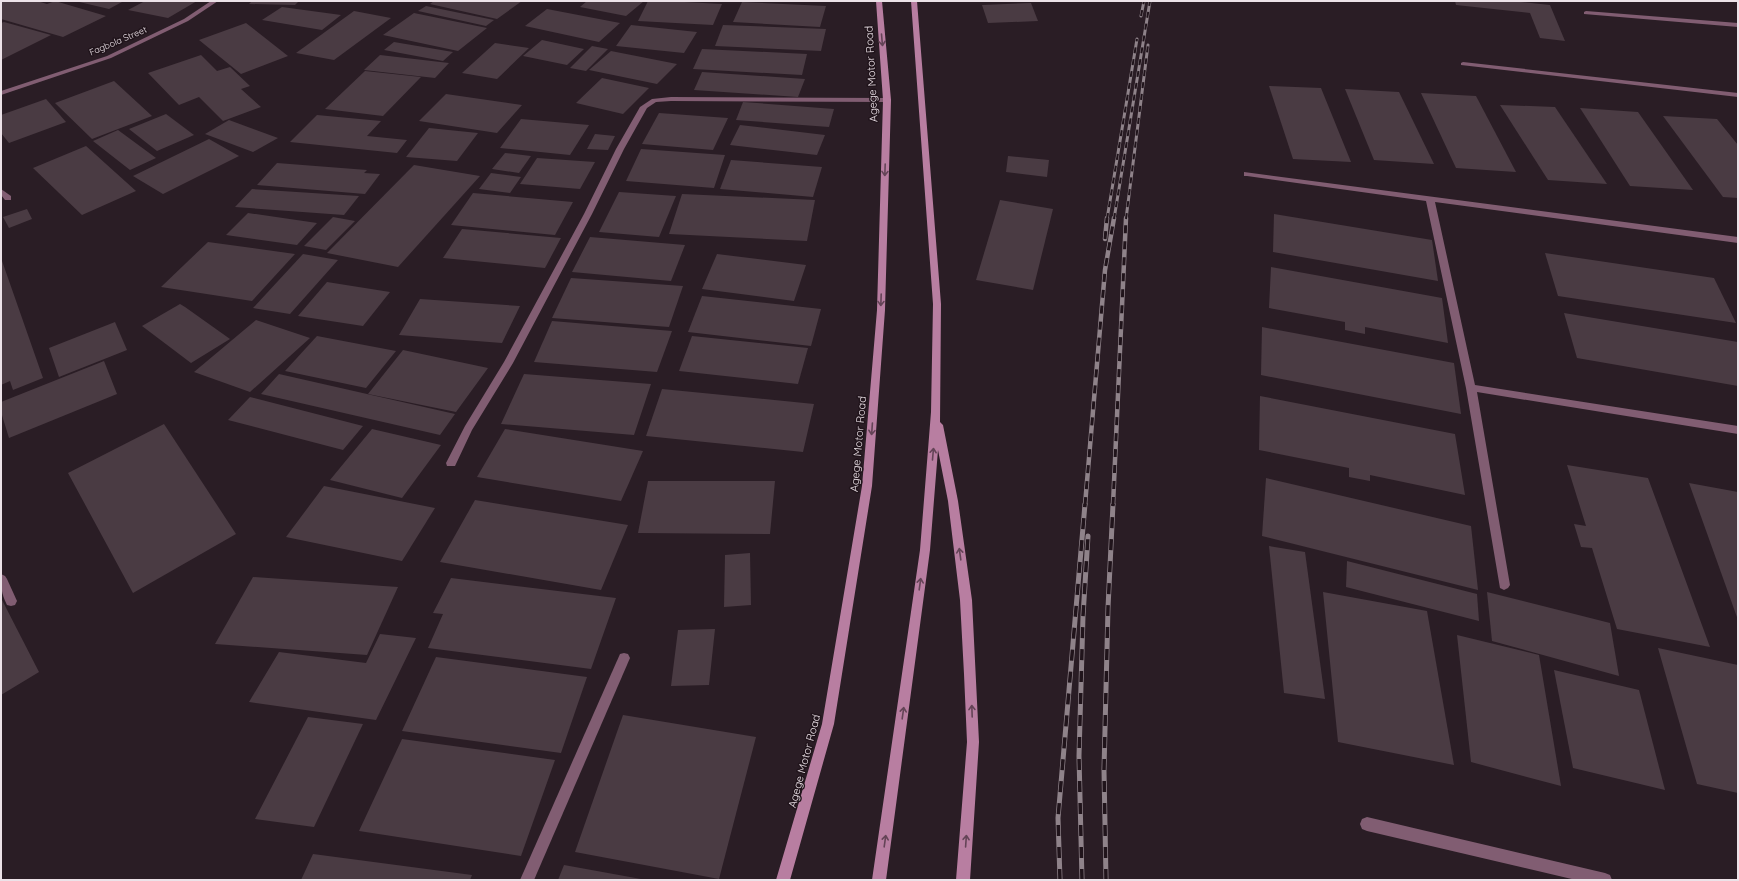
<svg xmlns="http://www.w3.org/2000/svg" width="1739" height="881" font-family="Quicksand,sans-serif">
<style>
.building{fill:#4a3b43}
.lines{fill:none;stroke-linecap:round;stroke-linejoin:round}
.service{fill:#815d72;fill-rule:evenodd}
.minor{fill:#815d72;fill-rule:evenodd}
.secondary{fill:#b87ea1;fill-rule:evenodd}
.rail-far2-casing{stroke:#8f838a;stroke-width:3}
.rail-far1-casing{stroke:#8f838a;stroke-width:4.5}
.rail-casing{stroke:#8f838a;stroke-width:5}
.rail-far2{stroke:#20141b;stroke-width:2;stroke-dasharray:6;stroke-linecap:butt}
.rail-far1{stroke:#20141b;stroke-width:3;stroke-dasharray:8;stroke-linecap:butt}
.rail{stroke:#20141b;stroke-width:3.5;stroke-dasharray:11;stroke-linecap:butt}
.oneway{stroke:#644457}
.labels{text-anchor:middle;stroke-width:3;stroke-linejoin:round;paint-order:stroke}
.far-street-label{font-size:9px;fill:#ece2e8;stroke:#20141b}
.street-label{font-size:11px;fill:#ece2e8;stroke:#20141b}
</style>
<rect width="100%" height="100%" fill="#2a1d25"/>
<g class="building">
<polygon points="1,1 37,1 47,4 55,1 106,16 63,37 1,19"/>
<polygon points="75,1 118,1 122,2 109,9"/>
<polygon points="145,1 197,1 168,18 128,10"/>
<polygon points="252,1 299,1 295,5 249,4"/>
<polygon points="434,1 522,1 497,19 430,4"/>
<polygon points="587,1 644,1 626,16 580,7"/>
<polygon points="648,1 666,1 722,4 713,25 638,21"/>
<polygon points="1455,1 1511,1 1550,5 1565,41 1540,38 1530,13 1456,5"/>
<polygon points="742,2 826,6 820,27 733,22"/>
<polygon points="1031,3 1038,21 988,23 982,5"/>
<polygon points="426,6 494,20 486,26 418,11"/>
<polygon points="282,7 341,15 322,30 262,20"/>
<polygon points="547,9 620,23 599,42 525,26"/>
<polygon points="354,11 391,18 334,60 296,53"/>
<polygon points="414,13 487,28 458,51 383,35"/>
<polygon points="4,22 51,35 1,60 1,23"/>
<polygon points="246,23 288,56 241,74 199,40"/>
<polygon points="631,25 697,32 684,53 616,46"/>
<polygon points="723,25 826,29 821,51 715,46"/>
<polygon points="542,40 584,49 567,65 523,56"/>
<polygon points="394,42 453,52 443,61 384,50"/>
<polygon points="495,43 529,48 497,79 462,73"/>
<polygon points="592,46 608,49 586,71 570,68"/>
<polygon points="702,49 807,54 802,75 693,69"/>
<polygon points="611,51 677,64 657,84 589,70"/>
<polygon points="201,55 217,71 230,67 250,86 241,89 261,107 223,121 199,97 179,105 148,73"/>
<polygon points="380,55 449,63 435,78 364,70"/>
<polygon points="365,71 421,77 383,116 325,109"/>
<polygon points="702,72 805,79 798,97 694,90"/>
<polygon points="602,78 649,88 623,114 576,103"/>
<polygon points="114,81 152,116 92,139 55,103"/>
<polygon points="1269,86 1321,88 1351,162 1293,159"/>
<polygon points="1345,89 1399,92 1434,164 1374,160"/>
<polygon points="1421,93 1476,96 1516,172 1456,168"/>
<polygon points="446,94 522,105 497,133 419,121"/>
<polygon points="46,99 66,122 9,143 1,133 1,115"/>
<polygon points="743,102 834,109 829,127 736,120"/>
<polygon points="1500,105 1555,107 1607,184 1548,180"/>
<polygon points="1580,108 1638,112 1693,190 1630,186"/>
<polygon points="659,113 728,118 713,150 642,144"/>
<polygon points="166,114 194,135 157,151 129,129"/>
<polygon points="317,115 381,121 367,136 407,140 397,153 290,142"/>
<polygon points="1663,116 1717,119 1738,145 1738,198 1723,197"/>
<polygon points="521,119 589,125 570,155 500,148"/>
<polygon points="229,120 278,138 253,152 205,134"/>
<polygon points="740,125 825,135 817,155 730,145"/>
<polygon points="429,128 478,133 457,161 406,157"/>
<polygon points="118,130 156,158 130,170 93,141"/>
<polygon points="595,134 615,136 608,150 587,149"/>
<polygon points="209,139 239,156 163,194 133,176"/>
<polygon points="86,146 136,191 82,215 33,168"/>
<polygon points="641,149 725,155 714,188 626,181"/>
<polygon points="505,153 531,156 519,173 492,169"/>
<polygon points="1008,156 1049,160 1047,177 1006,172"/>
<polygon points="537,158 595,162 580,189 520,184"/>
<polygon points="731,160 822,167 813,197 720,189"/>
<polygon points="277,163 367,170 364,173 380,174 365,194 257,185"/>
<polygon points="414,165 480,176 398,267 327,253"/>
<polygon points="491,173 521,177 510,193 479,189"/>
<polygon points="252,189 359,196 344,215 235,207"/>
<polygon points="619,192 676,196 659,237 599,232"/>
<polygon points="473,193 573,202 555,235 451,225"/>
<polygon points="682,194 815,200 807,241 669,234"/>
<polygon points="1000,200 1053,209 1033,290 976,280"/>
<polygon points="27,209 32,219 9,228 3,217"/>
<polygon points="248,213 317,223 297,245 226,235"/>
<polygon points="1274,214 1432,240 1438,281 1273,252"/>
<polygon points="333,217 355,221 326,250 304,246"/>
<polygon points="462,229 561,238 545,268 443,258"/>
<polygon points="590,237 685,245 671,281 572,272"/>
<polygon points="208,242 295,254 252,301 161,287"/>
<polygon points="1545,253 1714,278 1736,323 1558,296"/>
<polygon points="303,254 338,260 290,314 253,308"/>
<polygon points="717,254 806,265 794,301 702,289"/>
<polygon points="1,258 43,378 13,390 10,381 1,385"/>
<polygon points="1271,267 1442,298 1448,343 1365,327 1365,334 1345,330 1345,322 1269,308"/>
<polygon points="571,278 683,286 669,327 552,318"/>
<polygon points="327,282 390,292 363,326 298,316"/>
<polygon points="702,296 821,309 811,346 688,332"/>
<polygon points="420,299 520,306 502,343 399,335"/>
<polygon points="180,304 185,307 230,339 191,363 142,326"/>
<polygon points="1564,313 1738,342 1738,386 1577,358"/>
<polygon points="256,320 310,338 250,392 194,372"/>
<polygon points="552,321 672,331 657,372 534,362"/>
<polygon points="115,322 127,350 59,377 49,348"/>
<polygon points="1262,327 1454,363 1461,414 1261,375"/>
<polygon points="317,336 396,351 366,388 285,371"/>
<polygon points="692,336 808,348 798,384 679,371"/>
<polygon points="403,350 488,368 456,412 368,394"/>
<polygon points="104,361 117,394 9,438 1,412 1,402"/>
<polygon points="279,374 455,414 440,435 261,394"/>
<polygon points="524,374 651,384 634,435 501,424"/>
<polygon points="662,389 814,404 803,452 646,436"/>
<polygon points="1260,396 1455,434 1465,495 1370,475 1370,481 1349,477 1349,468 1259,450"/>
<polygon points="250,397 363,426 343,450 228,420"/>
<polygon points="164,424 236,534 133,593 68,473"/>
<polygon points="372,429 441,445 402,498 330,480"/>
<polygon points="505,429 643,451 621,501 477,477"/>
<polygon points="1567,465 1648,478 1710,647 1617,629 1592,548 1581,547 1574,524 1586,526"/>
<polygon points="1266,478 1471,526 1478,590 1262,536"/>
<polygon points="648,481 775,481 770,534 638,533"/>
<polygon points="1689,483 1738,492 1738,620"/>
<polygon points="324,486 435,508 402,561 286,537"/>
<polygon points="475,500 628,525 601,590 440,562"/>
<polygon points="1269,546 1305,552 1325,699 1284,693"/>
<polygon points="750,553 751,605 724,607 725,555"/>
<polygon points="1347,561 1477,594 1479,621 1346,587"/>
<polygon points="253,577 398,587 367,655 215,644"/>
<polygon points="451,578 616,598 591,669 428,648 443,614 433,613"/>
<polygon points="1323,592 1427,611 1454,765 1338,742"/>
<polygon points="1487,592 1610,623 1619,676 1492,641"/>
<polygon points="1,598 39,672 1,695"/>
<polygon points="715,629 709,685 671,686 678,630"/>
<polygon points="380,634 416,638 376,720 249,702 279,652 366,663"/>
<polygon points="1457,635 1539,655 1561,786 1471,762"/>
<polygon points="1658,648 1738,665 1738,793 1697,784"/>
<polygon points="436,657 587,677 561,753 402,731"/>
<polygon points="1554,670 1639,690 1665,790 1573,768"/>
<polygon points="623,715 756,737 719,879 575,852"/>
<polygon points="308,717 363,724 314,827 255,819"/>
<polygon points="402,739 555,760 521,856 359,831"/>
<polygon points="313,854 472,875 470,880 301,880"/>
<polygon points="564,865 641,879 641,880 558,880"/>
</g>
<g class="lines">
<g class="service">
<polygon points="1586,11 1738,23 1738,27 1584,14 1584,12"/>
<polygon points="1463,62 1738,93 1738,97 1461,65 1461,63"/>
<polygon points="1,189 11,196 11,200 5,200 1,195"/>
<polygon points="624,653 628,654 630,658 534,880 520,880 620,654"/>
</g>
<g class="minor">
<polygon points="211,1 218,1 188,21 111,58 1,95 1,91 107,56 184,19"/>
<polygon points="671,97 887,98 891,100 887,102 671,101 656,102 647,108 624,149 592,214 513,363 472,430 455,466 447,466 446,463 465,426 504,362 584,214 616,149 640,107 652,99"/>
<polygon points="1244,172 1738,237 1738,243 1435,202 1475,385 1738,426 1738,434 1477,392 1510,585 1508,588 1504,590 1500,588 1466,388 1426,201 1247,176 1244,176"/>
<path d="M1,574L5,576L7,579L17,601L15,605L11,606L7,605C1,593 1,587 1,574Z"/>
<polygon points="1367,817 1605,873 1610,875 1612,880 1576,880 1367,831 1362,829 1360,824 1362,819"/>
</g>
<g class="secondary">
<polygon points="876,1 882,1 891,100 885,310 872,486 834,724 790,880 776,880 822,724 862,486 877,310 883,100"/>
<polygon points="911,1 917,1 941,304 940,422 943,425 958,501 972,600 979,742 970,880 956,880 967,742 964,674 960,600 948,501 938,450 930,550 886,880 872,880 920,550 931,412 933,304"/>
</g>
<g class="rail-far2-casing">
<g id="rail-far2">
<polyline points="1141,16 1144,1"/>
<polyline points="1107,219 1137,39"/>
<polyline points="1114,219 1150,1"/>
<polyline points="1126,219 1148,45"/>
</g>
</g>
<g class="rail-far1-casing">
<g id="rail-far1">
<polyline points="1105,239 1107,218"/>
<polyline points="1085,505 1105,270 1114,218"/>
<polyline points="1113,505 1126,218"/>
</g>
</g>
<g class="rail-casing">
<g id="rail">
<polyline points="1060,880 1058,818 1085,504"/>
<polyline points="1082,880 1079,756 1083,616 1088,536"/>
<polyline points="1106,880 1104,770 1108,608 1113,504"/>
</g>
</g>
<use href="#rail-far2" class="rail-far2"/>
<use href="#rail-far1" class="rail-far1"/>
<use href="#rail" class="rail"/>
</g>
<defs><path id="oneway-shaft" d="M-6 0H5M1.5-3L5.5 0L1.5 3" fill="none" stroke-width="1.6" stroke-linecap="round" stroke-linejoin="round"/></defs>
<g class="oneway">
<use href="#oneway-shaft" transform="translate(882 40) rotate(85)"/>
<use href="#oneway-shaft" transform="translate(885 170) rotate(92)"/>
<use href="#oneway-shaft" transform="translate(881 300) rotate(92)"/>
<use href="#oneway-shaft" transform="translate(872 429) rotate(94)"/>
<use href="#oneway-shaft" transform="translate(933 454) rotate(-85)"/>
<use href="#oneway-shaft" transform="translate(960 554) rotate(-98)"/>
<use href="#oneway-shaft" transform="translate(920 584) rotate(-82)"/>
<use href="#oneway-shaft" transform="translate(972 711) rotate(-92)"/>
<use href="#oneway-shaft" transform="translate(903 713) rotate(-82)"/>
<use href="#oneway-shaft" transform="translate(885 841) rotate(-82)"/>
<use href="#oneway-shaft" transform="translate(966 841) rotate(-86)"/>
</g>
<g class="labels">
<g class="far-street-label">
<text transform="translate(118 41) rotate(-23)" y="3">Fagbola Street</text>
</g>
<g class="street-label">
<text transform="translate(871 74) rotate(-93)" y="4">Agege Motor Road</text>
<text transform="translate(858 444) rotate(-85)" y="4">Agege Motor Road</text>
<text transform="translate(804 761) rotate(-75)" y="4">Agege Motor Road</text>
</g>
</g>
<rect width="1739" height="881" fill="none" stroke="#ece2e8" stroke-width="4"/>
</svg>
